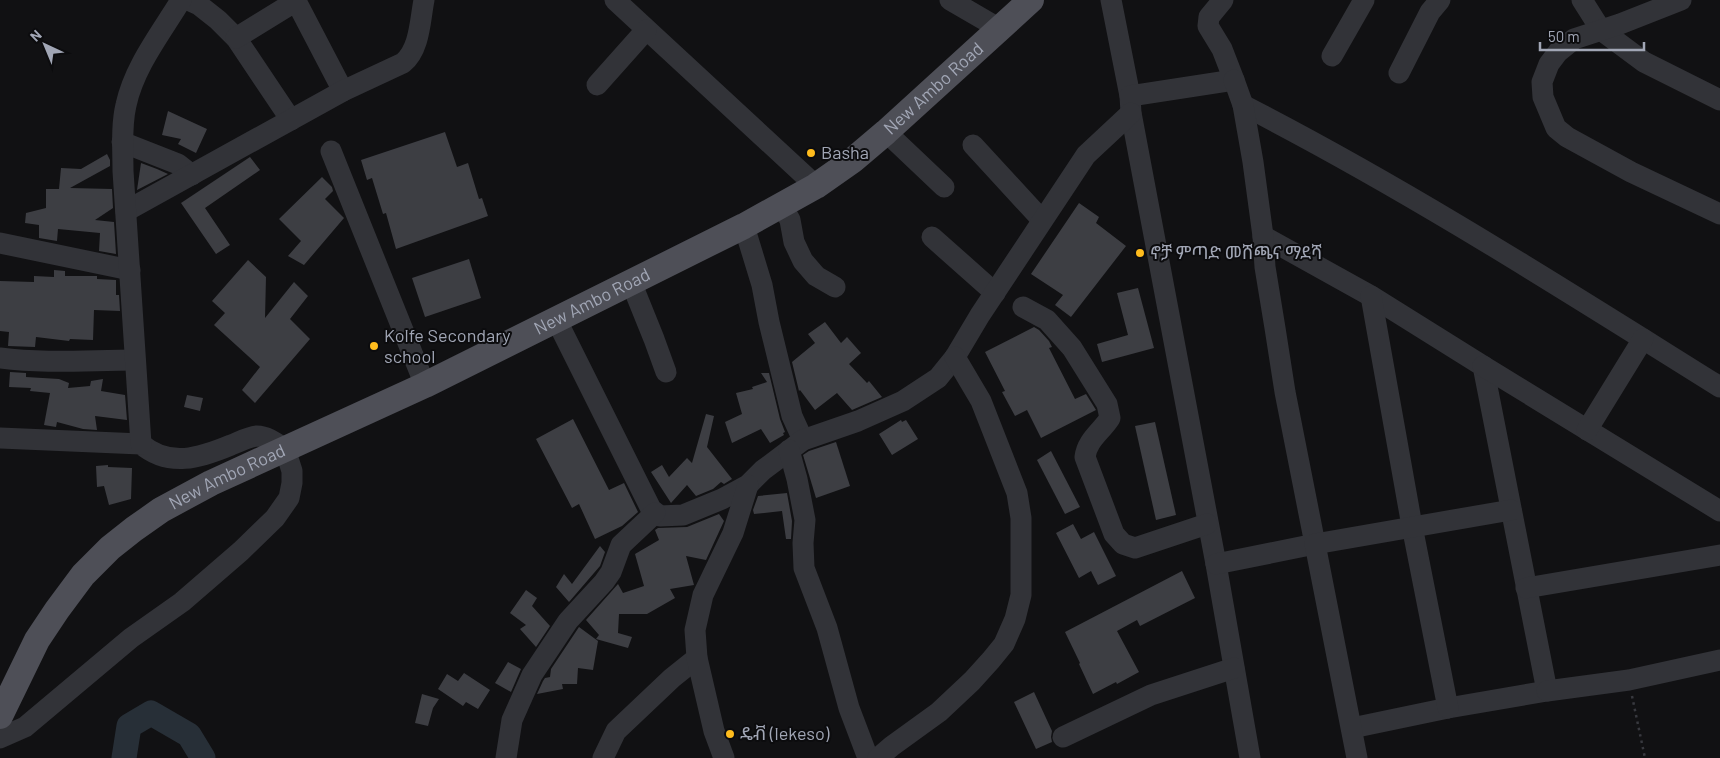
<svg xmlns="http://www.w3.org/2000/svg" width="1720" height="758" font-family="Barlow,'Noto Sans Ethiopic',sans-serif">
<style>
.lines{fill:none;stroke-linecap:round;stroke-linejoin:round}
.river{stroke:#272f37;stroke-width:25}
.building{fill:#3d3e43}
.path{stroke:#38393f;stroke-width:2.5;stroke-dasharray:2.5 4;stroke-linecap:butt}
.minor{stroke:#323338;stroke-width:21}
.major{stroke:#4e4f57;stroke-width:26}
.poi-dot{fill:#ffbc1d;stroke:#0c0c0e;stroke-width:2}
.labels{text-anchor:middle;stroke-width:4;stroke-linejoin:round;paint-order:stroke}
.street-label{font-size:18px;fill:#a1a6b5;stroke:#0c0c0e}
.poi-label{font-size:18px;fill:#a1a6b5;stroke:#0c0c0e;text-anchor:start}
</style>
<rect width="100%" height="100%" fill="#111113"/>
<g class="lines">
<polyline class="river" points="124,758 129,726 151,713 189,735 203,758"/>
</g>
<g class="building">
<polygon points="168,111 207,129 196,153 178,144 181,139 162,135"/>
<polygon points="445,132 457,167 468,163 479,199 482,198 488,216 396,249 386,213 383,214 372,178 367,180 361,160"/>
<polygon points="107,154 110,160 110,166 70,188 112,189 113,208 95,220 114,222 116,254 99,251 100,233 58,229 57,241 39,238 39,225 25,223 26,213 46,208 46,189 59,189 61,168 81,169"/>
<polygon points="250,157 260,170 205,208 230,245 216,254 181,203"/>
<polygon points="141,163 157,169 168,174 137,190"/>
<polygon points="322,177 332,187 333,191 325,199 344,218 304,265 288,256 301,241 279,219"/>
<polygon points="1079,203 1099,217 1096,223 1126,246 1071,317 1055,305 1063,295 1031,274"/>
<polygon points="469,259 481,298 425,317 412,278"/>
<polygon points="248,260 266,277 265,318 294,282 308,296 290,319 310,339 255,403 242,390 260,367 214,325 225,313 212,301"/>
<polygon points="54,270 65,271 65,276 97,276 97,279 116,280 116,295 119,295 120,311 94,310 93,340 70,339 69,341 36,337 35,347 8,346 9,332 0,331 0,281 34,282 34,276 54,277"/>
<polygon points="1138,288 1154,348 1102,362 1097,344 1128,335 1117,293"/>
<polygon points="825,322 841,343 847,337 861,353 849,364 867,383 869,381 882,397 852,410 837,393 815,410 800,390 799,391 792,362 815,343 808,334"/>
<polygon points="1034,327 1039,330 1049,341 1052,347 1049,348 1075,399 1086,394 1096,410 1041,438 1027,410 1015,416 1002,392 1005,391 985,352"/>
<polygon points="10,372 26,373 26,377 59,379 69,383 68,388 90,386 91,381 103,379 101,391 125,395 127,420 95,416 97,430 83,429 57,422 56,427 44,425 50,393 30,391 31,388 9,387"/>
<polygon points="761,373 769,373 780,419 785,432 783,433 784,435 770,443 761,429 732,443 725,422 742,414 736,393 753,389 752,387 767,382"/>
<polygon points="187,395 203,398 200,411 184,407"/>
<polygon points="706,414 714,416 707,447 732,479 724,484 721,482 713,489 696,496 687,485 671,503 651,472 662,465 669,477 687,458 692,463"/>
<polygon points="573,419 609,490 624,483 638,512 622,526 595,539 579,504 572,508 536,439"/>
<polygon points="901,420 902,422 906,420 918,439 892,455 879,434"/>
<polygon points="1155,422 1176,515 1156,520 1135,426"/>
<polygon points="836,442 850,486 816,498 803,455 809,451"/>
<polygon points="1051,451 1080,507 1065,514 1037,460"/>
<polygon points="108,465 108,467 132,468 131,499 109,505 104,486 97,487 96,466"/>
<polygon points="787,493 792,521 791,539 786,539 782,511 754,514 753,510 758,496"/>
<polygon points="719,514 724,521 706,560 686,556 694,585 670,589 675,598 647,614 619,614 618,633 632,637 628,648 596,639 599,635 586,620 618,584 623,593 644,586 635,554 659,540 655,530 658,528 687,527"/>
<polygon points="1073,524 1081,539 1094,532 1116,576 1098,585 1091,571 1079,578 1056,533"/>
<polygon points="600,546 605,552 600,566 569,602 556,587 564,574 572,584"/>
<polygon points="1182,571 1195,598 1140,626 1137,620 1117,631 1139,672 1117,684 1116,682 1093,694 1079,664 1080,663 1065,632"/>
<polygon points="526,590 537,598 532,606 550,626 536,647 520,629 526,625 510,613"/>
<polygon points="579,627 598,641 593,670 578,668 577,684 562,684 563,689 537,694 543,681 545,678 550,677 551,669"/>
<polygon points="508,662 521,669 511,692 495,683"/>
<polygon points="464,673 490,690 478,709 466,702 463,706 438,689 447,674 458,681"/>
<polygon points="1034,692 1052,731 1051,737 1052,742 1036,749 1014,702"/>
<polygon points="422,694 439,699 433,708 428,726 415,723"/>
</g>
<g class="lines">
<polyline class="path" points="1632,696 1645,758"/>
<g class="minor">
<polyline points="188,0 199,5 218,20 236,38 291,120"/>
<polyline points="615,0 816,186"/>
<polyline points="950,0 1000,29"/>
<polyline points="1111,0 1130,96 1131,113 1216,564 1250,758"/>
<polyline points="1582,0 1601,30 1644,62 1720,100"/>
<polyline points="1681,0 1620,24 1574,39 1558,52 1549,64 1542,82 1543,97 1556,128 1567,137 1631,172 1720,214"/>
<polyline points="236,38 296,1 343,91"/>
<polyline points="1332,56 1364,0"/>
<polyline points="1399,73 1430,12 1440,0"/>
<polyline points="597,85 646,30"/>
<polyline points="1130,96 1234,80 1222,49 1208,26 1209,17 1223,0"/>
<path d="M1243,105C1407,189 1563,289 1720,387"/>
<polyline points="886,132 944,187"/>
<polyline points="122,142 178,164 192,175"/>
<polyline points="973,145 1042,220"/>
<polyline points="331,151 425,385"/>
<polyline points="782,206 790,220 794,242 803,261 816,276 835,287"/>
<path d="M126,211L343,91L403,63C420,49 420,20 424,0"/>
<polyline points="744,226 762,285 769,322 792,416 803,440"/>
<polyline points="1263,236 1371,296 1483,366 1547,691 1448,708 1352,728"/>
<polyline points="932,237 995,293"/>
<polyline points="0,243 130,270"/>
<polyline points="631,282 654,339 666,372"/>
<polyline points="1371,296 1412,526 1448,708"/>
<path d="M1023,307L1047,320L1072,348L1107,404L1110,418C1101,432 1087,440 1085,457L1114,534L1123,544L1135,548L1207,524"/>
<polyline points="556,319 651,509 660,516 683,515 722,499 748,485 763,470 803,440 858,421 903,401 938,378 955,357 980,315 1086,155 1131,113"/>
<path d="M0,358C45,364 90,360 135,360"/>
<polyline points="1483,366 1720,511"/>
<polyline points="1587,430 1643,339"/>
<path d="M0,438L141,444C169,468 200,458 231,445C239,442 248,437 257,436C267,436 276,443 285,449L292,471V483L289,498L275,518L241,551L182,602L131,638L25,727L0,738"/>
<path d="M141,444L123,171C123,150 121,126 126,105C134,67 161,33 181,0"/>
<polyline points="789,450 797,479 805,520 803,543 804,568 827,628 849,708 868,758"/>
<polyline points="1216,564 1315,544 1285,392 1275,328 1265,267 1263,236 1253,162 1243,105 1234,80"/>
<polyline points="1526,588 1720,555"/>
<polyline points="1547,691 1629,680 1720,660"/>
<polyline points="1063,737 1151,695 1234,668"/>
<polyline points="506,758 512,720 532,675 568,621 604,582 611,572 621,545 655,513"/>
<polyline points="603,758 616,731 672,678 697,658"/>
<polyline points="724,758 714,731 697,658 695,630 703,595 733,533 748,485"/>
<polyline points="878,758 892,746 939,712 972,681 991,660 1004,644 1015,619 1021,595 1021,518 1017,493 981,401 955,357"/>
<polyline points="1357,758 1315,544 1511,510"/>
</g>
<path class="major" id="s1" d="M0,716L37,640L57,610L83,575L110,548L134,529L161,510L211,483L425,385L744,226L816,186L853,160L886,132L1031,0"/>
</g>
<g class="poi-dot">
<circle cx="811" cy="153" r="5"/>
<circle cx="1140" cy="253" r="5"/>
<circle cx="374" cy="346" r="5"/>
<circle cx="730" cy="734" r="5"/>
</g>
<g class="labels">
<g class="street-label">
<text dy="6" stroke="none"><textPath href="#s1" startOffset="1150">New Ambo Road</textPath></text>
<text dy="6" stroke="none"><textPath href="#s1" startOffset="745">New Ambo Road</textPath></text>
<text dy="6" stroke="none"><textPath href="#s1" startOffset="340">New Ambo Road</textPath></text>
</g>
<g class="poi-label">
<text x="821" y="159">Basha</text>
<text x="1150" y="259">ኖቻ ምጣድ መሸጫና ማደሻ</text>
<text x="384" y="342">Kolfe Secondary<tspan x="384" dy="21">school</tspan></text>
<text x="740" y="740">ዴቭ (lekeso)</text>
</g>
</g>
<g transform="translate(45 45) rotate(316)" stroke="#0c0c0e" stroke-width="4" paint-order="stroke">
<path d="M0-4L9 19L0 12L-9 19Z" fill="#a1a6b5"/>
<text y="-8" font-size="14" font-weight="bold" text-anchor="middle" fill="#a1a6b5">N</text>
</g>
<path d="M1540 42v8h104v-8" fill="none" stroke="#a1a6b5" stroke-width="2.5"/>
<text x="1548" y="42" font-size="15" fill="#a1a6b5" stroke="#0c0c0e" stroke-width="4" paint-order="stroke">50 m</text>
</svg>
